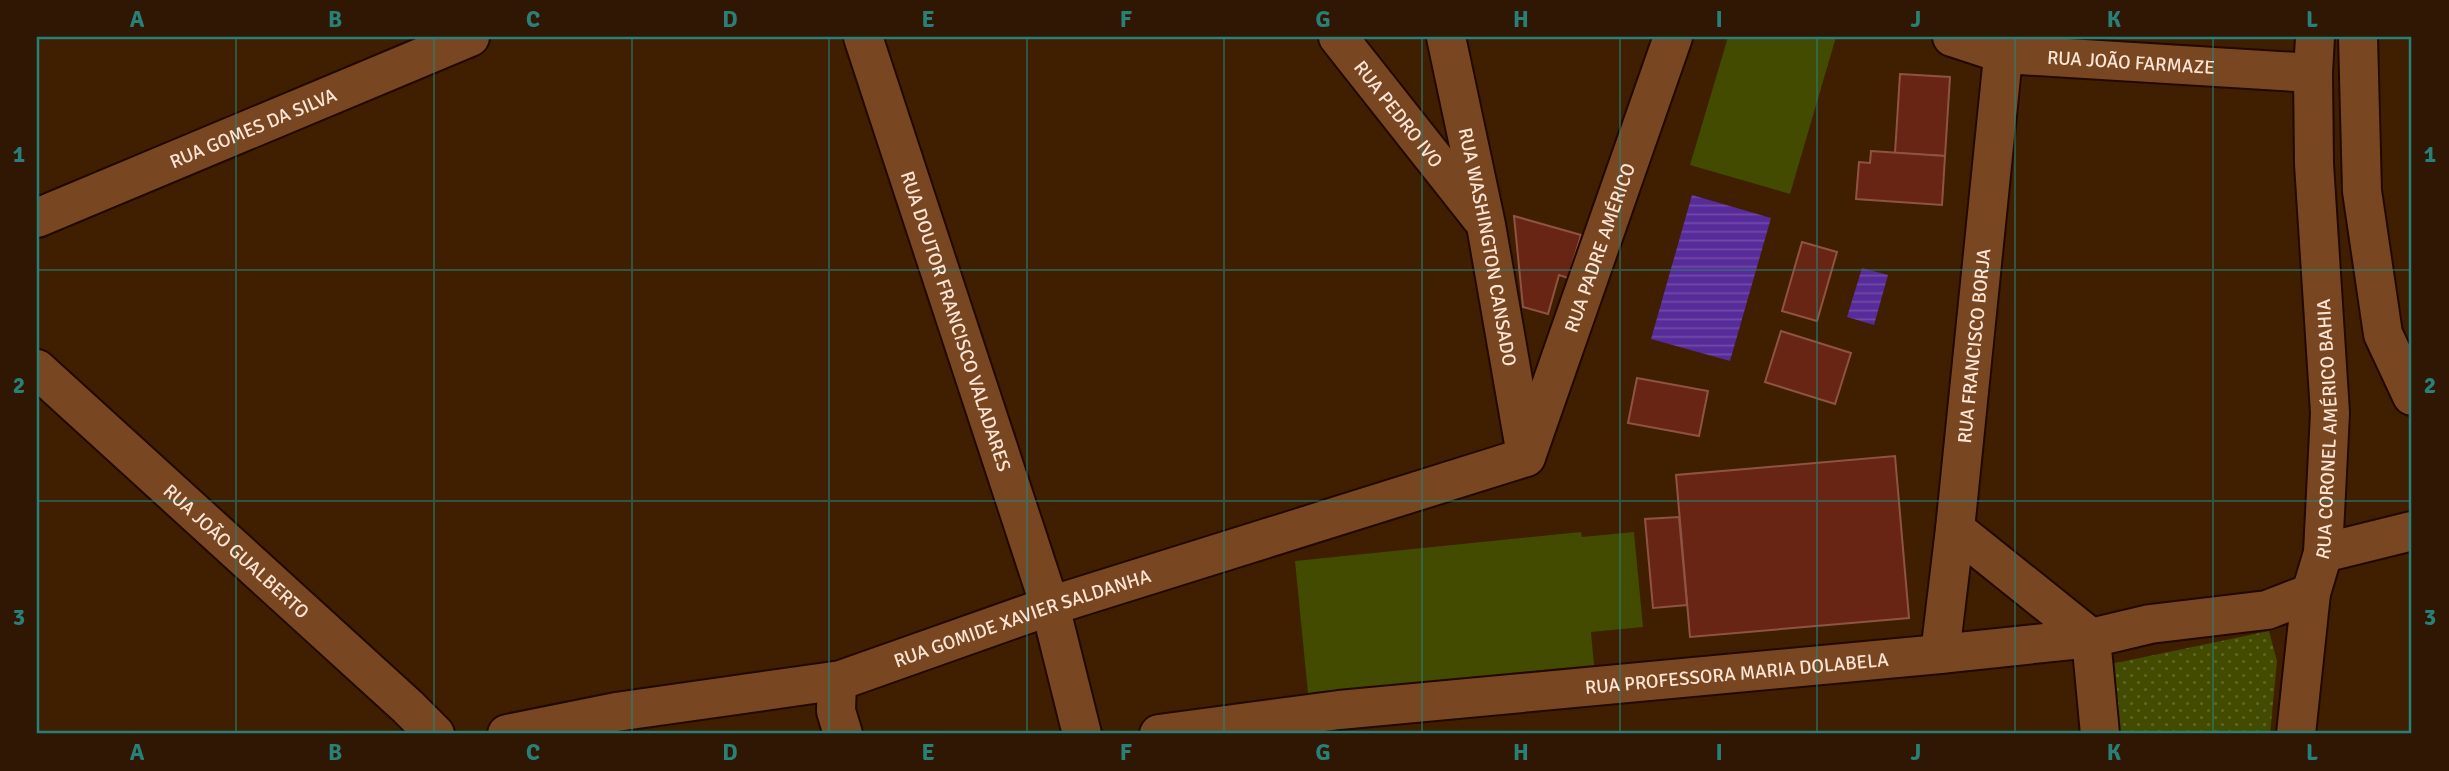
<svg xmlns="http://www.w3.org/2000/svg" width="2449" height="771" font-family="Signika,sans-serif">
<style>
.park{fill:url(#park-dots)}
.pitch{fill:#434b00}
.water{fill:url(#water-rules)}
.building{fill:#682513;stroke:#8e5343;stroke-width:2}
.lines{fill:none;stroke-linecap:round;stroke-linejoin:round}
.minor-casing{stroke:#210900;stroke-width:42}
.minor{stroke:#784722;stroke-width:38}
.grid{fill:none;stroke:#278178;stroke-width:2;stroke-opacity:0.55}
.labels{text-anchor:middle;stroke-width:6;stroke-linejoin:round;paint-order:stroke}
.street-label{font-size:19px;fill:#fde5d5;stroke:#301704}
.neatline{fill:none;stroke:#278178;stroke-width:2.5}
.grid-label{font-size:23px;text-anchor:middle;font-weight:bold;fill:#278178}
</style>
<defs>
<pattern id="park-dots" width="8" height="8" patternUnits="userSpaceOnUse" patternTransform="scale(1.75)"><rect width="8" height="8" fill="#434b00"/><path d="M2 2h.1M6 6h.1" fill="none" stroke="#5f6524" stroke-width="1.8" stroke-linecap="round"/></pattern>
<pattern id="water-rules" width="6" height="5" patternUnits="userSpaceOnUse" patternTransform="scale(1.75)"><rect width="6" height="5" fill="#572b99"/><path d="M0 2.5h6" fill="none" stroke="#704aa6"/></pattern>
</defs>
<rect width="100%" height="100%" fill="#401e00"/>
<polygon class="park" points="2269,631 2277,661 2270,734 2114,734 2106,665"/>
<g class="pitch">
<polygon points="1728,37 1836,37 1790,194 1690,165"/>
<polygon points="1581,532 1582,537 1634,532 1643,627 1591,632 1594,665 1308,693 1295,561"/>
</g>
<g class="water">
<polygon points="1692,195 1771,218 1730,361 1651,339"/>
<polygon points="1862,268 1888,275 1874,325 1847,317"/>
</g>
<g class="building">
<polygon points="1900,74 1950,77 1945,156 1895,153"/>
<polygon points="1871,151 1945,156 1942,205 1856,199 1859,162 1870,163"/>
<polygon points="1514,216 1581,235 1568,278 1559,275 1548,314 1523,307"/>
<polygon points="1802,242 1837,252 1817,321 1782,311"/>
<polygon points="1781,331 1851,353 1835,404 1765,382"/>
<polygon points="1637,378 1708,391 1699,436 1628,423"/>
<polygon points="1895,456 1909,618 1690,637 1676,475"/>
<polygon points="1679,517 1687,605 1653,608 1645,519"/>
</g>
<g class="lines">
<g class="minor-casing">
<g id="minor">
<path id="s1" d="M863,37L1050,606L1082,734"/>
<path id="s2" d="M1338,37L1481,218"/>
<path id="s3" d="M1446,37L1486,225L1526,455"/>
<path id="s4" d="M1952,37L2004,54L2313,73"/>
<polyline points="2358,37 2362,191 2383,334 2412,396"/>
<path id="s5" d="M37,218L470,37"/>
<path id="s6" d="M37,369L408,707L435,734"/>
<path id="s7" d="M1526,457L1673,37"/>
<polyline points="1955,529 2091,638 2100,734"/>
<polyline points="2323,553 2412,531"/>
<path id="s8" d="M1940,654L1955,529L2005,37"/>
<polyline points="837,681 836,711 843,734"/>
<path id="s9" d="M507,734L616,712L841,680L1050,606L1526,457"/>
<path id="s10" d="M1159,734L1339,710L1940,654L2091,638L2150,624L2267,610L2311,593"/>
<path id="s11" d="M2296,734L2311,593L2323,553L2330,413L2314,164L2313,73L2315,37"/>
</g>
</g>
<use href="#minor" class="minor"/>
</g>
<path class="grid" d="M236,37V734M434,37V734M632,37V734M829,37V734M1027,37V734M1224,37V734M1422,37V734M1620,37V734M1817,37V734M2015,37V734M2213,37V734M37,270H2412M37,501H2412"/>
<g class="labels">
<g class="street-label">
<text dy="7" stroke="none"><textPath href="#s4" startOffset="182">RUA JOÃO FARMAZE</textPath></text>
<text dy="7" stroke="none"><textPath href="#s2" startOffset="98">RUA PEDRO IVO</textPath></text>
<text dy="7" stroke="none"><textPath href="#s5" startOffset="234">RUA GOMES DA SILVA</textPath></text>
<text dy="7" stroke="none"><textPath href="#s3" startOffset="214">RUA WASHINGTON CANSADO</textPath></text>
<text dy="7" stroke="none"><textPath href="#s7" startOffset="222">RUA PADRE AMÉRICO</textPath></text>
<text dy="7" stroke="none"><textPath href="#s1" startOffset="299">RUA DOUTOR FRANCISCO VALADARES</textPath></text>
<text dy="7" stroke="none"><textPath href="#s8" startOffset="310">RUA FRANCISCO BORJA</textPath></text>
<text dy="7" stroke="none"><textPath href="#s11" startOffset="308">RUA CORONEL AMÉRICO BAHIA</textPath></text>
<text dy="7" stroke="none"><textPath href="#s6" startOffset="270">RUA JOÃO GUALBERTO</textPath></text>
<text dy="7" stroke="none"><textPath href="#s9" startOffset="530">RUA GOMIDE XAVIER SALDANHA</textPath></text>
<text dy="7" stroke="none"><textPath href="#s10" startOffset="581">RUA PROFESSORA MARIA DOLABELA</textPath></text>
</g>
</g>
<rect width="2449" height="771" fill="none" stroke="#301704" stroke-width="77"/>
<rect x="38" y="38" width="2372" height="694" class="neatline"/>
<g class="grid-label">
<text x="137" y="27">A</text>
<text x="335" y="27">B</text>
<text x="533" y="27">C</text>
<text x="730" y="27">D</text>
<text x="928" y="27">E</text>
<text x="1126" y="27">F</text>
<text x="1323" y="27">G</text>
<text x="1521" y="27">H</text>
<text x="1719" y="27">I</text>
<text x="1916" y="27">J</text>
<text x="2114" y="27">K</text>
<text x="2312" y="27">L</text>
<text x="19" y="162">1</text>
<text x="2430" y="162">1</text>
<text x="19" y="393">2</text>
<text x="2430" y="393">2</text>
<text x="19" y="625">3</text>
<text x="2430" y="625">3</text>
<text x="137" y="760">A</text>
<text x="335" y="760">B</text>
<text x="533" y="760">C</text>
<text x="730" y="760">D</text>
<text x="928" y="760">E</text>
<text x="1126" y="760">F</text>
<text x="1323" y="760">G</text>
<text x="1521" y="760">H</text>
<text x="1719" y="760">I</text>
<text x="1916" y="760">J</text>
<text x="2114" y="760">K</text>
<text x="2312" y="760">L</text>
</g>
</svg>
